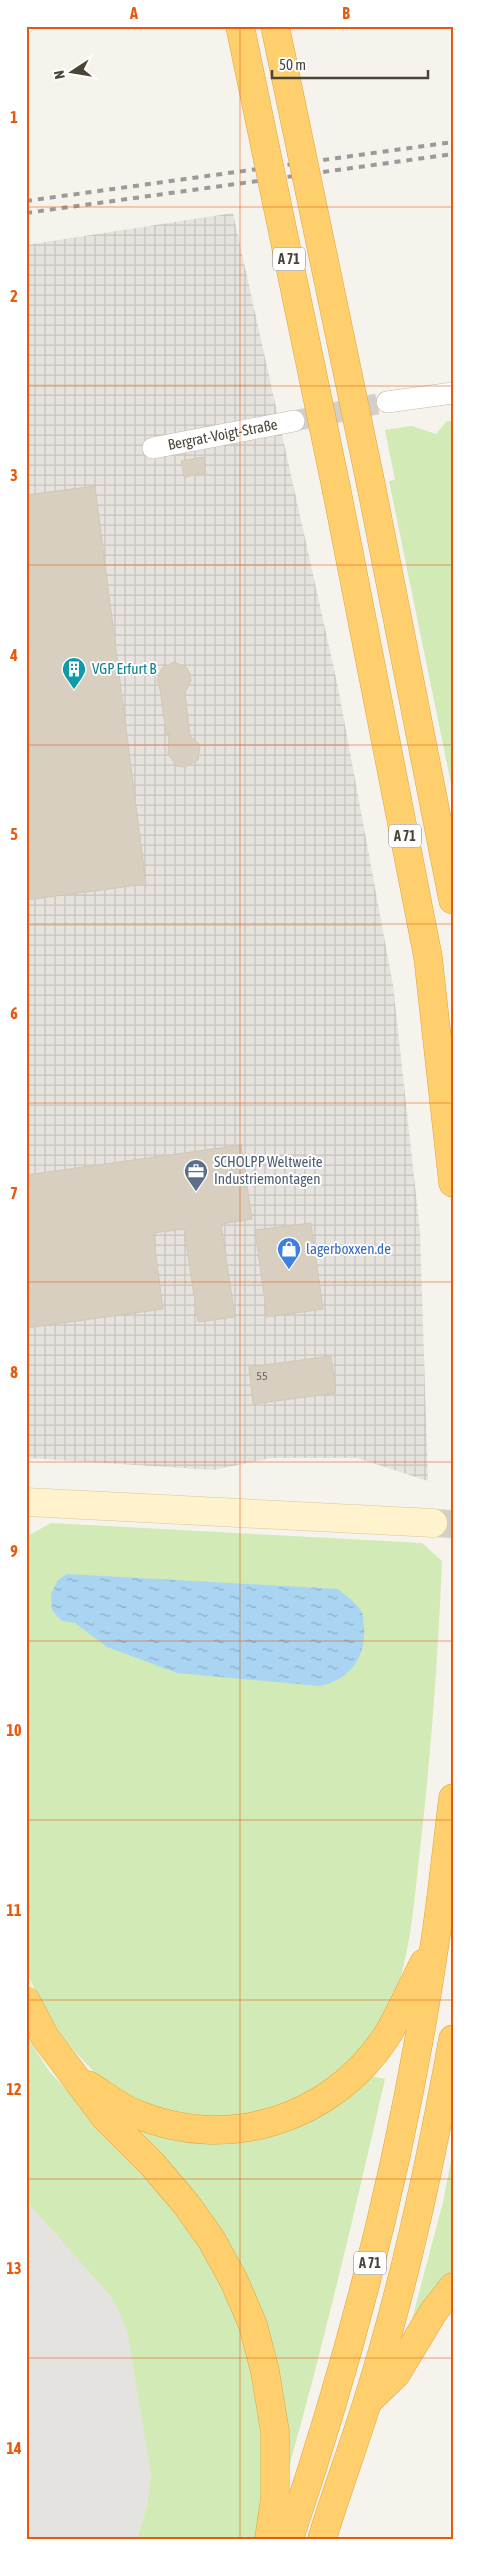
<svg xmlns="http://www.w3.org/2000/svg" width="479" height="2565" font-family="'Asap Condensed',sans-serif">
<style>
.industrial{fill:url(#industrial-grid)}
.green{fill:#d2eab5;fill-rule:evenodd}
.parking{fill:#e5e3e0}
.water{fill:url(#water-ripples)}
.building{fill:#d8cfc1;stroke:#d3c7b4}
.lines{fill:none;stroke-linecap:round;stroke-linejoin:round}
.street-tunnel{stroke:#d4d0c8;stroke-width:21;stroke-dasharray:21 11;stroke-linecap:butt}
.secondary-tunnel{stroke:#d4d0c8;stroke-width:28;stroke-dasharray:28 14;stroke-linecap:butt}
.street-casing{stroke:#c2bbae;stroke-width:22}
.secondary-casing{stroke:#d6c79b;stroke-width:29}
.highway-casing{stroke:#e0a43c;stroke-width:29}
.street{stroke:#fff;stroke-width:21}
.secondary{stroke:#fff3cd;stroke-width:28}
.highway{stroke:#ffcf6e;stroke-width:28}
.rail{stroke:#9a9a9a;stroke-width:4;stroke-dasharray:6 6;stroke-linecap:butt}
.highway-bridge-casing{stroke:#e0a43c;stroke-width:29;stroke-linecap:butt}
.highway-bridge{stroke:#ffcf6e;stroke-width:28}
.grid{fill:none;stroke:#e8590c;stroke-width:1;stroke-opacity:0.55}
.labels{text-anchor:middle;stroke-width:4;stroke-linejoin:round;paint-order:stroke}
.number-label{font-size:12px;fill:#6e675b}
.shield{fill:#fff;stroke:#817c74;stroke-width:1}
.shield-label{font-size:14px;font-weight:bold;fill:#4b4439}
.street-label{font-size:15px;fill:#4b4439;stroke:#fff}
.culture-label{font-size:15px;fill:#0d838f;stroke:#fff;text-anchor:start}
.service-label{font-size:15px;fill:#4e5e75;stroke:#fff;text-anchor:start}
.shop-label{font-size:15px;fill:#366cbe;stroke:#fff;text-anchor:start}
.neatline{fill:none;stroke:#e8590c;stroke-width:2}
.grid-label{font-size:16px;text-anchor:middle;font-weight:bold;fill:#e8590c}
</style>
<defs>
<pattern id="industrial-grid" width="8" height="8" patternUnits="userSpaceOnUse" patternTransform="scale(1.25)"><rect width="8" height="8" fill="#e6e2dd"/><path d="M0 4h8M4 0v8" fill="none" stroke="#c7c3be"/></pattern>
<pattern id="water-ripples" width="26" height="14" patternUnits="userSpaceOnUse" patternTransform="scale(1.25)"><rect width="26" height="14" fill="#a9d4f2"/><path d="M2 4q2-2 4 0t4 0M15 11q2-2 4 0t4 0" fill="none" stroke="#8caec5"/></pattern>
</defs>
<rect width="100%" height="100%" fill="#f6f3ec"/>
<polygon class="industrial" points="233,213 338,687 393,985 420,1231 428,1481 357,1458 272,1458 213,1470 26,1458 26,245"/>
<g class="green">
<polygon points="447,421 453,421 453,793 389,481 395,480 385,430 412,426 436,434"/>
<path d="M51,1523L422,1543L442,1561C438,1658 431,1754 420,1850C413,1908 410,1978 379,2030C373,2040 341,2076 332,2082C323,2088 255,2118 247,2119C227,2120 206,2116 186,2115C111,2110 51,2035 26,1969V1537ZM365,1634C359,1661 355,1669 332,1683Z"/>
<polygon points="26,2035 49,2071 168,2199 201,2246 224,2285 242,2334 255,2379 263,2432 263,2489 256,2539 137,2539 148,2502 111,2297 26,2201"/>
<path d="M371,2076L385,2079C355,2211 324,2343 287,2474L277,2369L129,2125C224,2157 298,2147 371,2076Z"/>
<polygon points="453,2151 453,2275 409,2331 443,2202"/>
</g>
<polygon class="parking" points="26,2201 111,2297 120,2313 128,2335 151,2474 148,2502 137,2539 26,2539"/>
<path class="water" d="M67,1574L338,1589C346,1596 356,1602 361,1611C364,1615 363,1621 364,1626C367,1656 350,1680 320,1686L177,1673L107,1647L75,1623L62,1621L52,1610L51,1594L58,1580Z"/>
<g class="building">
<polygon points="203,457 206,473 184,477 181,461"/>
<polygon points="95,486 146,884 26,900 26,495"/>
<polygon points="174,662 187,668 190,674 191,680 185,693 190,736 200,745 198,760 184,767 177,766 168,754 169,734 166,734 160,689 157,680 162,668"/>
<polygon points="241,1145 252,1219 221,1224 235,1317 198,1322 184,1229 153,1233 163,1309 26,1328 26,1175"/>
<polygon points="311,1223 323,1309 267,1317 255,1230"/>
<polygon points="331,1356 336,1393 253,1404 249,1367"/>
</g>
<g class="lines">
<polyline class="street-tunnel" points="294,421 387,402"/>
<polyline class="secondary-tunnel" points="433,1523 453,1524"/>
<g class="street-casing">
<g id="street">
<polyline points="387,402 453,393"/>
<path id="s1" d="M153,448L294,421"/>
</g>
</g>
<g class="secondary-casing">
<polyline id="secondary" points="26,1502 433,1523"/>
</g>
<g class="highway-casing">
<g id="highway">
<polyline points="371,485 453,900"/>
<polyline points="337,492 428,957 453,1183"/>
<polyline points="26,2001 45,2037 105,2117 152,2164 186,2204 211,2239 234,2281 253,2325 265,2371 275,2432 275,2498 269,2539"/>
<path d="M88,2085C103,2094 119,2107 136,2114C228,2152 331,2120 386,2037C399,2017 412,1986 424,1963"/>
<polyline points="368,2401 396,2374 434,2311 453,2287"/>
<path d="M289,2539C355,2345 405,2145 435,1942C442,1895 447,1846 453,1798"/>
<path d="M322,2539C336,2493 353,2448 367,2403C405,2284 431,2161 453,2039"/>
</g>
</g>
<use href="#street" class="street"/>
<use href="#secondary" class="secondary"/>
<use href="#highway" class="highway"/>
<g class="rail">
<polyline points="26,201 453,142"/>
<polyline points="26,213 453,154"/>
</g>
<g class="highway-bridge-casing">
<g id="highway-bridge">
<polyline points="240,26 337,492"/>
<polyline points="275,26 371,485"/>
</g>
</g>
<use href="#highway-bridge" class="highway-bridge"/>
</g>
<path class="grid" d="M240,26V2539M26,207H453M26,386H453M26,565H453M26,745H453M26,924H453M26,1103H453M26,1282H453M26,1462H453M26,1641H453M26,1820H453M26,2000H453M26,2179H453M26,2358H453"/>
<defs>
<g id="building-pin" transform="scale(1.25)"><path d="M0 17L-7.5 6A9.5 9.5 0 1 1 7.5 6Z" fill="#0f9aa8" stroke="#fff"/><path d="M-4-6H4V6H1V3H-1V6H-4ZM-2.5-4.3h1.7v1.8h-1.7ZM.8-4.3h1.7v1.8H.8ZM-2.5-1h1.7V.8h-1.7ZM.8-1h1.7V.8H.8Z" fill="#fff"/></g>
<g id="office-pin" transform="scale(1.25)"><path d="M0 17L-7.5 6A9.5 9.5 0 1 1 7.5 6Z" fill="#5c6f8a" stroke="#fff"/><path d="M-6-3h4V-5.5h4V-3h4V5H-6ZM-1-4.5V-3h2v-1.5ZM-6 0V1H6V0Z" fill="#fff"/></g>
<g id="shop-pin" transform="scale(1.25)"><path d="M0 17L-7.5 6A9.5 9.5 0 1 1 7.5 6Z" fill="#3f7fe0" stroke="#fff"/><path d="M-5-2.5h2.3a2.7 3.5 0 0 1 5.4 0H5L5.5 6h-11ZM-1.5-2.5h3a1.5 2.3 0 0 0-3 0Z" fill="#fff"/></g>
</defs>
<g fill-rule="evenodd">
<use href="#building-pin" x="74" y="669"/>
<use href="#office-pin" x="196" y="1171"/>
<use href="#shop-pin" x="289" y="1249"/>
</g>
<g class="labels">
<g class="number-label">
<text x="262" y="1380">55</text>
</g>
<g class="shield">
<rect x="273" y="247.5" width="32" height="23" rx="4"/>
<rect x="389" y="824.5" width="32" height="23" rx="4"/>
<rect x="354" y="2251.5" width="32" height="23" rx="4"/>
</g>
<g class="shield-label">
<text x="289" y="264">A 71</text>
<text x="405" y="841">A 71</text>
<text x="370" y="2268">A 71</text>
</g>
<g class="street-label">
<text dy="5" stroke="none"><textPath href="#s1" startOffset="71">Bergrat-Voigt-Straße</textPath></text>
</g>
<g class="culture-label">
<text x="92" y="674">VGP Erfurt B</text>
</g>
<g class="service-label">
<text x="214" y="1167">SCHOLPP Weltweite<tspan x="214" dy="17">Industriemontagen</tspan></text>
</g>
<g class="shop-label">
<text x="306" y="1254">lagerboxxen.de</text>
</g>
</g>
<rect width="479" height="2565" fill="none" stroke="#ffffff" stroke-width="55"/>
<g transform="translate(72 72) rotate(258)" stroke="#ffffff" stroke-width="4" paint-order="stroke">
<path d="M0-4L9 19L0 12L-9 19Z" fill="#4b4439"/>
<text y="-8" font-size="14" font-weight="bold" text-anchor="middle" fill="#4b4439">N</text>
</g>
<path d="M272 70v8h156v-8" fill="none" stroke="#4b4439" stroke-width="2.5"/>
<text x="279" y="70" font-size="15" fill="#4b4439" stroke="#ffffff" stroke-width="4" paint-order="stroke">50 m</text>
<rect x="28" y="28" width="424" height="2510" class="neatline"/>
<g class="grid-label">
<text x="134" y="19">A</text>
<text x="346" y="19">B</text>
<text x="14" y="123">1</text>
<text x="14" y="302">2</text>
<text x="14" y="481">3</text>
<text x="14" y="661">4</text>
<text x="14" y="840">5</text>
<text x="14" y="1019">6</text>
<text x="14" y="1199">7</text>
<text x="14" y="1378">8</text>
<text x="14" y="1557">9</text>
<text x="14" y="1736">10</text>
<text x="14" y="1916">11</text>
<text x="14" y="2095">12</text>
<text x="14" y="2274">13</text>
<text x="14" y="2454">14</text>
</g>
</svg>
